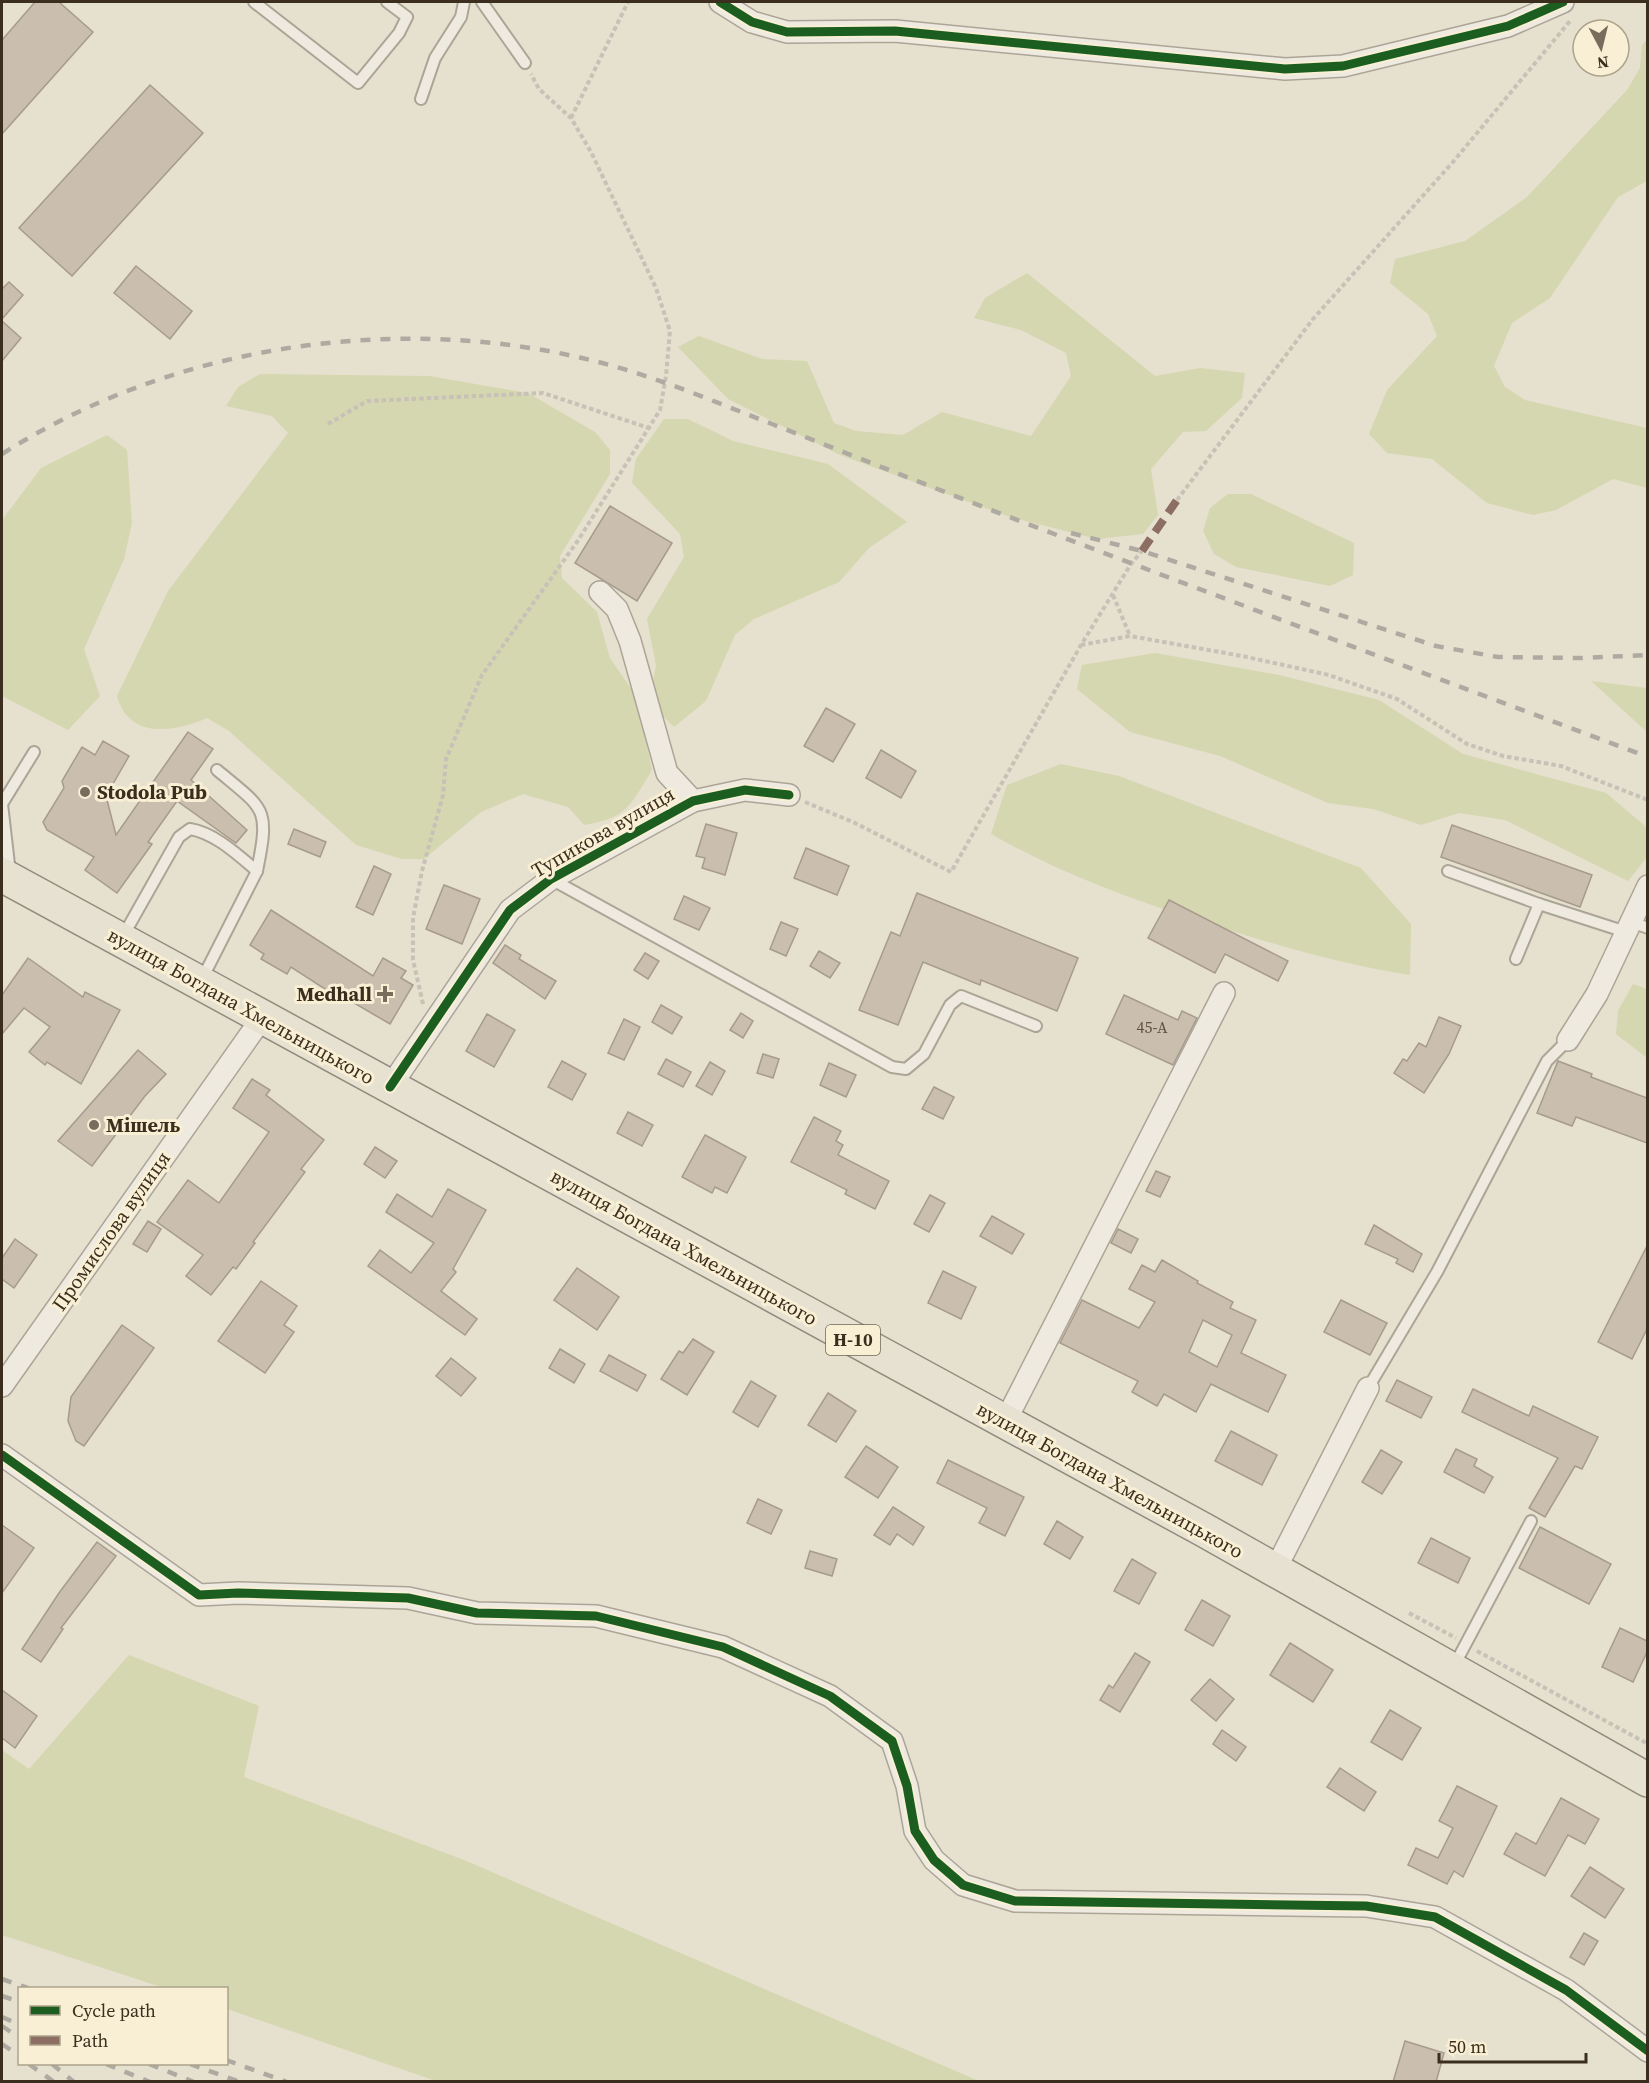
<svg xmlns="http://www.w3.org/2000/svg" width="1649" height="2083" font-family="'Source Serif 4',serif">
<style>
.green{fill:#d5d7b0}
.building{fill:#cabeaf;stroke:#a79b8d;stroke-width:1.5;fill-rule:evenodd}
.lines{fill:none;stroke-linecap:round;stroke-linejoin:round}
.service-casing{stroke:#aca597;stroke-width:14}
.minor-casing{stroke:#aca597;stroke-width:24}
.primary-casing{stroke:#918a7e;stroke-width:36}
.path{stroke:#c7c1b7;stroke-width:4;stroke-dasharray:4.5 3;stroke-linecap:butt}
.service{stroke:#eeeae0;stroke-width:10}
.minor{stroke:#eeeae0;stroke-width:21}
.primary{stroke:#e6e1d1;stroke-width:33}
.rail{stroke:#aeaaa1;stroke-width:4.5;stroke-dasharray:10 10;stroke-linecap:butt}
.quiet{stroke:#8d6e63;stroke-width:8;stroke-dasharray:15 8;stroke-linecap:butt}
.cycleway-casing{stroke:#f8efd4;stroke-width:13}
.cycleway{stroke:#1b5e20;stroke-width:9}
.poi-dot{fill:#786c5c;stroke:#f8efd4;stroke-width:2}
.labels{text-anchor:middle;stroke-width:6;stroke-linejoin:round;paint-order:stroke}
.number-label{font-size:16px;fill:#605242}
.shield{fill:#f8efd4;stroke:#746855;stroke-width:1.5}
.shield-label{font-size:18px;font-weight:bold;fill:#3c2e1e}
.poi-label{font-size:20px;font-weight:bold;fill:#3c2e1e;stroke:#f8efd4;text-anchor:start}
.street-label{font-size:20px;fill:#3c2e1e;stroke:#f8efd4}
</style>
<rect width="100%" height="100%" fill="#e6e0ce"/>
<g class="green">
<polygon points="1647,40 1647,181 1618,197 1550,298 1512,323 1494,366 1505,387 1525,400 1647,428 1647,488 1613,479 1556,510 1533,515 1487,503 1432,459 1387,453 1369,434 1387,390 1437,336 1428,314 1390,283 1395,259 1465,241 1527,197 1627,90 1640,68 1642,45"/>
<polygon points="1027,273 1155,376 1200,368 1245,373 1242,398 1206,431 1183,432 1151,469 1158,515 1143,534 1097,539 1010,517 840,455 728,399 678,347 699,336 762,359 807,361 834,423 856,431 903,435 942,412 1031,436 1071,376 1066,353 1021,330 974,318 985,298"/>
<path d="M260,374L429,376L528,393L595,432L610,450V474L560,556L562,578L597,612L610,658L636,696L652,770C630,806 627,818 584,825L568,807L523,794L481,812L424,859H402L356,845L229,731L207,718C175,732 129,740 117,696L168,591L288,433L272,416L226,406L238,387Z"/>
<polygon points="664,419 688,419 733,441 828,464 907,522 869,548 839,582 754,619 735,635 706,701 674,727 657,710 652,688 656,665 647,619 684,557 680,534 632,483 636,459"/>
<polygon points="107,435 127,450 132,523 124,559 84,649 100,696 68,730 2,696 2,520 41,468"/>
<polygon points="1228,494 1251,494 1354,543 1353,575 1330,586 1236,567 1214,554 1203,531 1210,508"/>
<polygon points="1155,653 1279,675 1379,700 1463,754 1606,793 1644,825 1647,831 1647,857 1628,881 1505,820 1459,813 1421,825 1373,809 1328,803 1220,756 1130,732 1077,689 1082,665"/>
<polygon points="1591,681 1647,688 1647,732"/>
<path d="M1061,764L1119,776L1361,868L1411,924L1410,975C1345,965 1282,947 1219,927C1138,902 1065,876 991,834L1007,785Z"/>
<polygon points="1633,984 1647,989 1647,1058 1616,1034 1618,1011"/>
<polygon points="129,1655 259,1706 244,1777 464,1860 979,2081 436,2081 227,2009 226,1988 164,1988 2,1935 2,1750 29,1769"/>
</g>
<g class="building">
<polygon points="35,2 59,2 93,32 2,134 2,40"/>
<polygon points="150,85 203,133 72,276 19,228"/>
<polygon points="136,266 192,311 170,339 114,293"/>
<polygon points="9,282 23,295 2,319 2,289"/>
<polygon points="2,321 21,338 2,361"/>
<polygon points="610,506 672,543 637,601 575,563"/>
<polygon points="826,708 855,724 833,762 804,746"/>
<polygon points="188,732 213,749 191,780 247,830 236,843 177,801 148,842 152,844 117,893 85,870 94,857 47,830 43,822 64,788 62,781 82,747 95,755 103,741 129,756 106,796 116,835"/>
<polygon points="881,750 916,771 901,798 866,778"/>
<polygon points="706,824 737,833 725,875 702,868 705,858 696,856"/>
<polygon points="1452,825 1592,875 1580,907 1441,857"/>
<polygon points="294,829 326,842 320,857 288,844"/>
<polygon points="806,848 849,866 837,895 794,878"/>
<polygon points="374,866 391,874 373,915 356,907"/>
<polygon points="444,885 480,899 462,944 426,929"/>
<polygon points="917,893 1078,958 1057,1011 981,980 980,985 923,962 898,1025 859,1010 891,932 900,936"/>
<polygon points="684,896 710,908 699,930 674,919"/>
<polygon points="1169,900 1288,961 1278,981 1225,954 1215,973 1148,938"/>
<polygon points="271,910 373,976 383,958 406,971 401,978 413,985 390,1024 344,997 342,1000 291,967 287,974 261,959 264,954 250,945"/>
<polygon points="781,922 798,929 786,956 770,949"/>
<polygon points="505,945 521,955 519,959 556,981 545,999 493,963"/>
<polygon points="819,951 840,963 830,978 810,966"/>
<polygon points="645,953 659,961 648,979 634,970"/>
<polygon points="28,958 83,997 85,992 120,1010 81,1084 47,1062 45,1065 29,1052 50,1027 24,1008 2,1034 2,995"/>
<polygon points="1124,995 1178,1020 1182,1011 1197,1018 1173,1065 1106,1034"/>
<polygon points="661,1005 682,1017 672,1034 652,1022"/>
<polygon points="741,1013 753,1021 743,1038 730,1030"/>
<polygon points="487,1014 515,1030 494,1067 466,1051"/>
<polygon points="1439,1017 1461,1026 1449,1054 1424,1093 1394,1073 1403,1059 1407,1061 1419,1043 1426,1047"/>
<polygon points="624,1019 640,1027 624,1060 608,1053"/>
<polygon points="138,1050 166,1074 145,1096 92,1166 58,1141"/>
<polygon points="763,1054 779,1059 773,1078 757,1073"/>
<polygon points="666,1059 691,1072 683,1087 658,1074"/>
<polygon points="562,1061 586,1074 572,1100 548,1087"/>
<polygon points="1558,1061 1592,1074 1591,1077 1647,1098 1647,1143 1576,1117 1572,1126 1537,1113"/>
<polygon points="710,1062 725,1071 712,1095 696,1086"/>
<polygon points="829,1063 856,1075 846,1097 820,1085"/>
<polygon points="252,1079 270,1090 266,1095 324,1140 301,1169 305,1172 253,1242 255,1243 236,1269 233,1267 211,1295 186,1276 203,1255 157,1222 188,1180 219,1203 269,1132 233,1108"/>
<polygon points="934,1087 954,1097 943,1119 922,1109"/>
<polygon points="628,1112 653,1125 642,1146 617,1133"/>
<polygon points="814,1117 841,1131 836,1141 843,1145 838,1155 889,1181 875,1209 845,1194 847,1190 791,1162"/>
<polygon points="705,1135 746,1157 727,1193 715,1187 712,1193 682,1177"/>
<polygon points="375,1147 397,1161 385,1178 364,1164"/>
<polygon points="1156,1171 1170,1177 1160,1197 1146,1191"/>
<polygon points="448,1189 486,1210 453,1269 456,1272 441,1291 477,1319 465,1335 368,1266 380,1250 411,1273 434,1243 386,1212 397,1194 432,1217"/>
<polygon points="930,1195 945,1203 929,1232 914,1224"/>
<polygon points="992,1216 1024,1234 1012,1254 980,1236"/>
<polygon points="148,1221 161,1229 147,1252 133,1244"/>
<polygon points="1374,1225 1422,1254 1413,1272 1396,1263 1398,1259 1365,1244"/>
<polygon points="1118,1229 1138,1239 1131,1253 1111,1243"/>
<polygon points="15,1239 37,1255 14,1288 2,1279 2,1258"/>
<polygon points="1647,1246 1647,1329 1632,1359 1598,1342"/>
<path d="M1162,1260L1198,1281L1197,1283L1233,1302L1230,1308L1256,1320L1241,1353L1286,1375L1268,1412L1211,1384L1196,1412L1164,1394L1157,1406L1132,1392L1138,1381L1060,1343L1082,1300L1139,1328L1155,1302L1129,1289L1142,1265L1155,1272ZM1203,1320L1232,1335L1217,1367L1189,1352Z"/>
<polygon points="577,1268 619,1297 597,1330 554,1300"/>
<polygon points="943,1271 976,1287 961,1319 928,1303"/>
<polygon points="261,1281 297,1306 284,1325 294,1332 265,1373 218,1341"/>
<polygon points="1341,1300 1387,1323 1370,1355 1324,1332"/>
<polygon points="122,1325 154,1348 84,1446 76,1441 68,1421 71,1397"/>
<polygon points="693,1339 714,1352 687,1395 661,1379 679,1351 683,1353"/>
<polygon points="560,1349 585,1364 574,1383 549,1368"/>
<polygon points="609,1355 646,1375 637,1391 600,1371"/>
<polygon points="451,1358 476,1378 461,1396 436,1376"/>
<polygon points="1397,1380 1432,1397 1421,1418 1386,1401"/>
<polygon points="751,1381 776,1396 758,1427 733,1412"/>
<polygon points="1473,1389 1529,1416 1533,1406 1598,1437 1582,1469 1575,1466 1545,1517 1529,1508 1558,1458 1462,1412"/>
<polygon points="828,1393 856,1411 836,1442 808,1425"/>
<polygon points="1231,1431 1277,1455 1262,1485 1215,1461"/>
<polygon points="866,1446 898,1467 878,1498 845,1477"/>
<polygon points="1456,1449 1477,1459 1474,1466 1493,1477 1484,1493 1444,1472"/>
<polygon points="1381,1450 1402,1462 1382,1494 1362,1482"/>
<polygon points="948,1460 1024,1497 1005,1536 979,1523 987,1508 937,1483"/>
<polygon points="758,1499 782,1510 771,1534 747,1523"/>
<polygon points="893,1507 924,1527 913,1545 897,1534 890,1545 874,1535"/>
<polygon points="1057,1521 1083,1537 1070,1559 1044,1544"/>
<polygon points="2,1525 34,1548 2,1593"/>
<polygon points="1540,1527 1611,1564 1589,1604 1519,1568"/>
<polygon points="1431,1538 1470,1558 1458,1583 1418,1563"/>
<polygon points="97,1542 116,1556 61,1628 63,1629 41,1662 22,1649 59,1593"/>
<polygon points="810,1551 837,1559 832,1576 805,1568"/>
<polygon points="1132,1559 1156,1573 1139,1604 1114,1591"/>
<polygon points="1202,1600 1230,1616 1213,1646 1185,1630"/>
<polygon points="1620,1628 1647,1641 1647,1652 1633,1682 1602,1667"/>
<polygon points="1290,1643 1333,1670 1313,1702 1270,1675"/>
<polygon points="1135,1653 1150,1662 1120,1712 1100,1700 1109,1685 1113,1688"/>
<polygon points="1210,1679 1234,1699 1216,1721 1191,1700"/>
<polygon points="2,1690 37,1716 15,1748 2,1738"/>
<polygon points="1390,1710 1421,1728 1402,1760 1371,1742"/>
<polygon points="1222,1730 1246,1747 1236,1761 1213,1744"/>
<polygon points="1340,1768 1376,1792 1364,1811 1327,1787"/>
<polygon points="1457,1786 1497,1806 1463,1877 1454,1871 1447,1884 1408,1865 1416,1848 1438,1858 1453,1828 1439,1821"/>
<polygon points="1561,1798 1599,1819 1585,1844 1568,1835 1545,1876 1504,1854 1516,1833 1536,1844"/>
<polygon points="1590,1867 1624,1889 1605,1918 1571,1896"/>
<polygon points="1584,1933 1598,1941 1584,1965 1570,1957"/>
<polygon points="1405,2041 1444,2053 1436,2082 1393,2082"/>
</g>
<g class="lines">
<g class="service-casing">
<g id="service">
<polyline points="254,2 358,83 399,33 407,17 387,2"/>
<polyline points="482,2 525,63"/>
<polyline points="421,99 435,58 461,17 464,2"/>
<path d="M217,770C265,810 270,807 257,871"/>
<polyline points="2,804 10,873"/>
<polyline points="2,804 34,752"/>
<polyline points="1448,871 1539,904"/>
<polyline points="551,879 892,1067 906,1069 924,1054 950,1005 961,996 1036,1026"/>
<polyline points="1631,922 1648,928"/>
<path d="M122,938L179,837L190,829C215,833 238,855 257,871L201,981"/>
<polyline points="1516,959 1539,904 1626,932"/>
<polyline points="1368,1388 1437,1272 1547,1061 1568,1040"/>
<polyline points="1454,1666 1531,1521"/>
</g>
</g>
<g class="minor-casing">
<g id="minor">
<polyline points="720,2 752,22 787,32 895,31 1285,69 1343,66 1508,26 1563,2"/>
<polyline points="600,592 617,609 630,641 667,773 693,801"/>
<polyline points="1568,1040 1597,994 1648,886"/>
<polyline points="390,1087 510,910 551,879 693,801 745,790 789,795"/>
<polyline points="2,1386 262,1018"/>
<polyline points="1005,1422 1224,993"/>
<polyline points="2,1455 199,1595 238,1593 408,1598 477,1613 596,1616 723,1647 830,1696 892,1741 907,1786 915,1831 934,1860 963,1885 1015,1901 1366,1906 1435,1917 1566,1990 1648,2051"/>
<polyline points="1275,1570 1368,1388"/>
</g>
</g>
<g class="primary-casing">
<polyline id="primary" points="2,875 1204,1530 1648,1780"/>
</g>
<g class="path">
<polyline points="571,118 628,2"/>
<polyline points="328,424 367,401 543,393 649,428"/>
<polyline points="1177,500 1313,319 1453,162 1570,21"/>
<polyline points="1113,595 1130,636"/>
<polyline points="1081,645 1130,636 1242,656 1329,675 1397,699 1467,744 1503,756 1561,766 1648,800"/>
<polyline points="805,802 855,823 951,872 1081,645 1131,564 1142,551"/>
<polyline points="423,1004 413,960 413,918 422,871 443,795 446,759 482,675 577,542 660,410 666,376 670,331 656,288 591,152 571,118 539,89 531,74"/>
<polyline points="1409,1613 1456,1638"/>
<polyline points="1477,1651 1648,1744"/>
</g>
<use href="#service" class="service"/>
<use href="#minor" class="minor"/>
<use href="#primary" class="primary"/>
<g class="rail">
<path d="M2,454C170,347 388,313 582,358C648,373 710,400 772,424C862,459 951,495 1041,529C1243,606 1445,681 1648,757"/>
<polyline points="1071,533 1142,551 1436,646 1498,657 1582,658 1648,655"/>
<polyline points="2,1979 28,1988"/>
<polyline points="2,1996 20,2002"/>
<polyline points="2,2017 20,2025"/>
<polyline points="2,2026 20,2038"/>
<polyline points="2,2044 20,2056"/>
<polyline points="226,2060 287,2082"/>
<polyline points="29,2064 54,2082"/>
<polyline points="52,2064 74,2082"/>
<polyline points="106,2064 150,2082"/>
<polyline points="149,2064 194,2082"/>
<polyline points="190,2064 240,2082"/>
</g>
<polyline class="quiet" points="1142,551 1177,500"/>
<g class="cycleway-casing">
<g id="cycleway">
<polyline points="720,2 752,22 787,32 895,31 1285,69 1343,66 1508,26 1563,2"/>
<polyline points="390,1087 510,910 551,879 693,801 745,790 789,795"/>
<polyline points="2,1455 199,1595 238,1593 408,1598 477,1613 596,1616 723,1647 830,1696 892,1741 907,1786 915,1831 934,1860 963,1885 1015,1901 1366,1906 1435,1917 1566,1990 1648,2051"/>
</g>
</g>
<use href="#cycleway" class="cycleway"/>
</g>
<g class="poi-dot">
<circle cx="85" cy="792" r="6"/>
<path d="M382 985h6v6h6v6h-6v6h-6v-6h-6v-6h6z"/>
<circle cx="94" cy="1125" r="6"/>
</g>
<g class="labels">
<g class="number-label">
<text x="1152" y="1033">45-А</text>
</g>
<rect class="shield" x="826" y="1325" width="54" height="30" rx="4.5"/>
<g class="shield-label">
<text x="853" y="1346">Н-10</text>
</g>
<g class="poi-label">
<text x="97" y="799">Stodola Pub</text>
<text x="372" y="1001" text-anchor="end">Medhall</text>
<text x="106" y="1132">Мішель</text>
</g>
<g class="street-label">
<text transform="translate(603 832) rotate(-30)" y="7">Тупикова вулиця</text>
<text transform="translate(241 1006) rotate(29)" y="7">вулиця Богдана Хмельницького</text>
<text transform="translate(111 1231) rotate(-55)" y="7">Промислова вулиця</text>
<text transform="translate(684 1247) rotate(29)" y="7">вулиця Богдана Хмельницького</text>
<text transform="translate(1110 1480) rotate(29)" y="7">вулиця Богдана Хмельницького</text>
</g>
</g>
<rect width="1649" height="2083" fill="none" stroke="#3c2e1e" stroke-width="6"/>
<rect x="18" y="1987" width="210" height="78" fill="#f8efd4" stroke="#ada28b" stroke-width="1.5"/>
<rect x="30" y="2006" width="30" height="9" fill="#1b5e20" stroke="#ada28b" stroke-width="1.5"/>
<text x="72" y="2017" font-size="18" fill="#3c2e1e">Cycle path</text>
<rect x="30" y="2036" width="30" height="9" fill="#8d6e63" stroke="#ada28b" stroke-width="1.5"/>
<text x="72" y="2047" font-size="18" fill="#3c2e1e">Path</text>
<g transform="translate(1601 48) rotate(173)"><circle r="28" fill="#f8efd4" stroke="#ada28b" stroke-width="1.5"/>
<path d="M0-4.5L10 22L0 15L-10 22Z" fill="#786c5c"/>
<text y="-9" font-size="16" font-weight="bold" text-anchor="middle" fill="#3c2e1e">N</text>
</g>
<path d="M1439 2053v9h147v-9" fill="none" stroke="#3c2e1e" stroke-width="3"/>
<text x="1448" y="2053" font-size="18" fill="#3c2e1e" stroke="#f8efd4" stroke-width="4.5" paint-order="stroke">50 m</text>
</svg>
